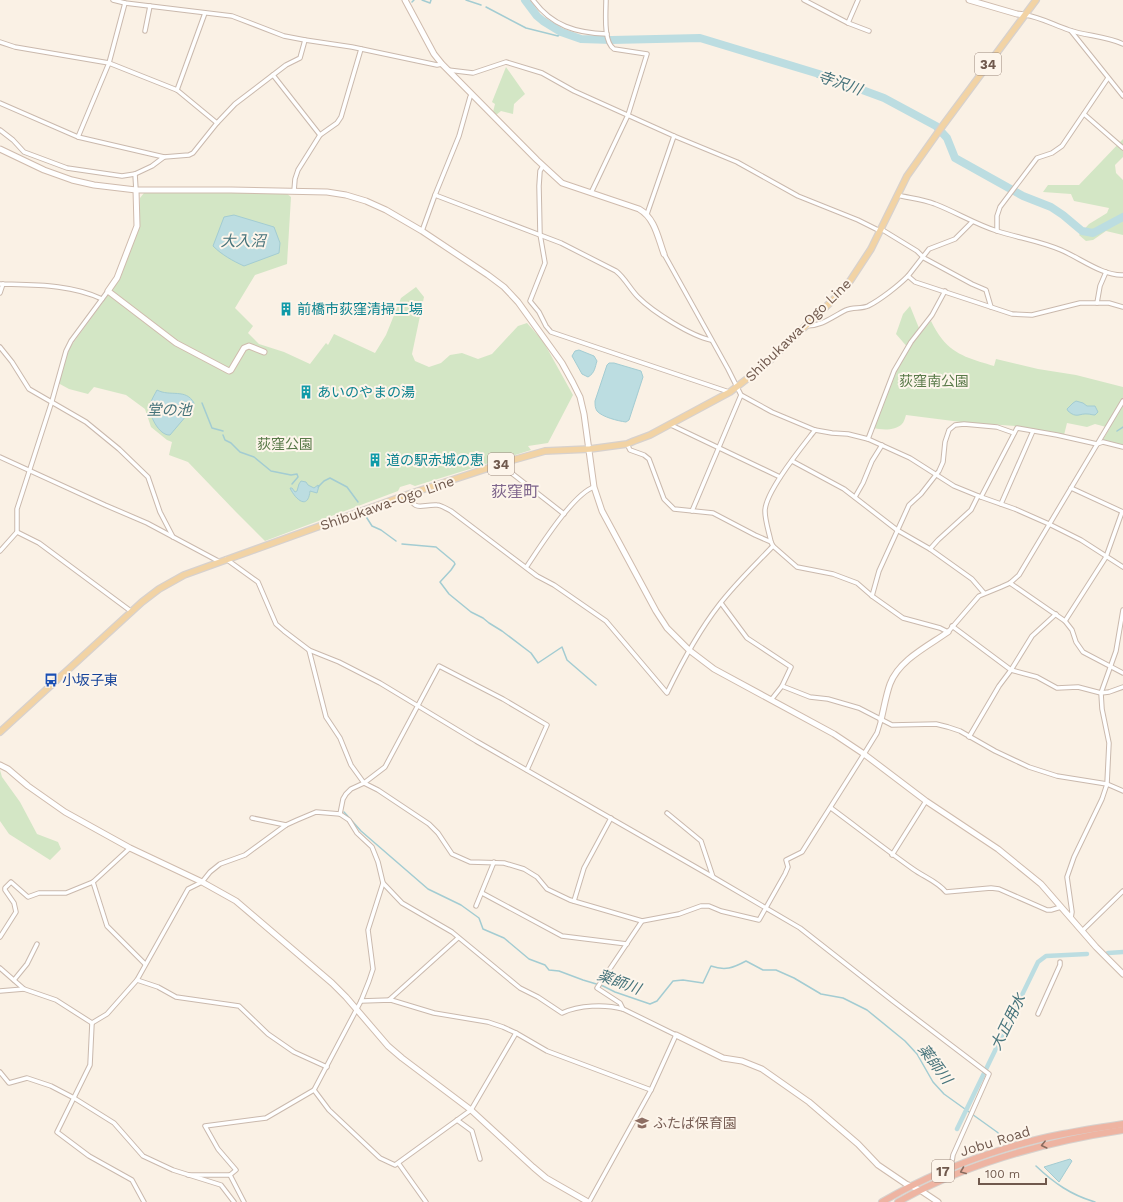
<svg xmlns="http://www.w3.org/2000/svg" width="1123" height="1202" font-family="'Work Sans','Noto Sans JP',sans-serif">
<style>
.green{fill:#d3e6c5}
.water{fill:#bcdde1;stroke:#a3ccd2}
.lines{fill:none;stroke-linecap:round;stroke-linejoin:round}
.stream{stroke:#a3ccd2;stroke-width:1.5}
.canal{stroke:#bcdde1;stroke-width:4.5}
.river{stroke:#bcdde1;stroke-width:8}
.street-casing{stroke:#cab9ad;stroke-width:5.5}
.secondary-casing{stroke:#cfbbad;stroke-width:7}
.primary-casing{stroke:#d7d1cd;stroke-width:8}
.highway-casing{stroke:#d7d1cd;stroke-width:8}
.street{stroke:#fff;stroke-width:3.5}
.secondary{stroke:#fff;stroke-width:5}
.primary{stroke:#f2d3a4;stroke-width:5.5}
.highway{stroke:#eeb4a2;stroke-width:6}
.oneway{stroke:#896b5e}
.labels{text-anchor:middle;stroke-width:4;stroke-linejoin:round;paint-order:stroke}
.shield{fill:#fdf5eb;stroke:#9a887c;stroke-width:1}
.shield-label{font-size:13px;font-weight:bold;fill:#70594d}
.culture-label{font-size:14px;fill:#0d838f;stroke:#fdf5eb;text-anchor:start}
.street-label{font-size:14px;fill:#70594d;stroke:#fdf5eb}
.park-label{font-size:14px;fill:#597a49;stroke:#fdf5eb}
.transit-label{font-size:14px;fill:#164399;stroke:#fdf5eb;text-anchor:start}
.education-label{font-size:14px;fill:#785e54;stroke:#fdf5eb;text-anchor:start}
.water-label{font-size:15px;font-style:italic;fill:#46737b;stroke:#fdf5eb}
.quarter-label{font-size:16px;fill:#7e658c;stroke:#fdf5eb}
</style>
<rect width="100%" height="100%" fill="#faf1e5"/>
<g class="green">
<polygon points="506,67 525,94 514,104 513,114 501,111 496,115 493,112 495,104 492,102"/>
<polygon points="1123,139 1123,157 1115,165 1116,173 1123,180 1123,235 1106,231 1093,240 1086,241 1079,235 1089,224 1107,213 1109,208 1074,201 1071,194 1043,192 1048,185 1079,185"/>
<polygon points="144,193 286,193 291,197 287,264 255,275 235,308 253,326 248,333 259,344 284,352 310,364 326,343 328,345 334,334 375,353 386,335 401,298 416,287 424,297 412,354 415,361 429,367 441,363 450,355 462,353 478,359 492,354 518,326 527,323 543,341 573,395 548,443 528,446 531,450 415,486 410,484 400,487 398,491 265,541 236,512 188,462 169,455 172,442 167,440 151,427 145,409 126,395 94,387 88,394 69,389 58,383 68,350 119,280 139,226 140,198"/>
<path d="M910,306L921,333L931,321C934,327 938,334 942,339C955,356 975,360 994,366L996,359L1038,369L1076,375L1123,387V445L1102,441L1110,428L1095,424L1087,427L1067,423L1064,435L1015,426L961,422L906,415C905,418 904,422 902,424C895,431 882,430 873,428L895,373L909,349L896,334L903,314Z"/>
<polygon points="0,770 2,777 20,802 37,834 58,842 61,849 50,860 9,834 0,821"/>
</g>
<g class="water">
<path d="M234,215L274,227L280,243L279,253L244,266C233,261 222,255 213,246L224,217Z"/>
<path d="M579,350L594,356L597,361C595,367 595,373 588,377L582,374L572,356L575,351Z"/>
<path d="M609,363H614L641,371L643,377L629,420L626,422C618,421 602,417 597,411C595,408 595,405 595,401L607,365Z"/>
<path d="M157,390C170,397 186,388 194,403L192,409L170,435C159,436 148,414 150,405C151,400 155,394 157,390Z"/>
<path d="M1076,401L1083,403L1087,406H1095L1098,412L1095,415C1092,415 1090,414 1088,414C1079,413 1077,419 1068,411L1067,409L1073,403Z"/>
<path d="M301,481L306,482L308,485L314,488L318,485L319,486L317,493L310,491C308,511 295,499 290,488H292L295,492L297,491L299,484Z"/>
<polygon points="1070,1159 1072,1161 1059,1182 1044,1167"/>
</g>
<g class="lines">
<g class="stream">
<polyline points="422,0 430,3 431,0"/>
<polyline points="466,0 481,5"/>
<polyline points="412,2 414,0"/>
<polyline points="486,7 526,28 558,36 561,32"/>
<polyline points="818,74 817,77 850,87"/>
<polyline points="202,403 212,428 223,431"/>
<polyline points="1117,431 1123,427"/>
<polyline points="223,435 225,440 231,443 240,452 254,457 271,471 291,475 297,474 298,477 292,484"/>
<polyline points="318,487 324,481 330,478 347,487 358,502"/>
<polyline points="365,515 372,526 381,530 396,541"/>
<polyline points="402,544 436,547 454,562 455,564 451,570 440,582 449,594 471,612 483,618 489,623 502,631 531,653 538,663 562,647 567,660 596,685"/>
<path d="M344,812L361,831L428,889L461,905L479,918L483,929L504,938L529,959L545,965L549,970L559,971L583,980L603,986L615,992L650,1004L657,1001L673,981L683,980L703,983L711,966C725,971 733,968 746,961L763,970H776L794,978L821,994L843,998L867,1010L905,1041L917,1054L933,1082L944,1094L997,1132L1011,1145"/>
<path d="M1036,1166C1054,1183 1071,1195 1095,1202"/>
</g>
<g class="canal">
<polyline points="1108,953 1123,952"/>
<polyline points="957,1129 1038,962 1046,956 1087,954"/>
</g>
<polyline class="river" points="525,0 537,16 543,21 561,32 581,39 612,40 700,38 819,74 884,98 936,126 947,138 955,158 1023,196 1051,207 1063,215 1082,231 1093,233 1123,217"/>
<g class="street-casing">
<g id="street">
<polyline points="113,0 125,3 232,16 284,36 305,40 352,47 437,65 442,64"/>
<path d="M533,0C552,26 576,33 607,34"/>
<polyline points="804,0 848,23 869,31"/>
<path d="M1025,15C1040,17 1054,25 1069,30C1086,36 1106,36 1123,44"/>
<polyline points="848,23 858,0"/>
<polyline points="145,31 150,6"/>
<polyline points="1071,31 1123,96"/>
<polyline points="0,42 15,47 109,63 177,90 217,123"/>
<polyline points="448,70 473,73 506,62 542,73 574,91 674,136 737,162 798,196 858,220 880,231"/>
<polyline points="273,75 320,135"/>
<polyline points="177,90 205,13"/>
<polyline points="0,103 78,137 164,157"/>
<polyline points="1084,114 1123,148"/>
<polyline points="0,130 13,140 24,152 67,168 122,176 135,174 152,166 164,157 189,155 193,153 217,123 235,104 286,65 300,58 305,40"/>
<polyline points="78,137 109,63 125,3"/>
<polyline points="543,166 540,171 539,186 540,234 545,263 530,301 539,312 546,326 551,332 729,392"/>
<polyline points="135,174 136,190"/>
<polyline points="294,191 295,179 298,170 320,135 337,123 341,117 361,49"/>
<path d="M591,193L628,115L647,54L614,49C603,42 606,12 606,0"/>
<path d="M435,195L561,243L616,271C625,278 630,289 638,297C653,312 691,336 711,340"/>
<path d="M897,195C909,198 923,199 935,204C956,212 975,224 997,231C1019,238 1040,241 1061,250C1080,258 1103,276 1123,275"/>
<polyline points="647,214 674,136"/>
<polyline points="881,229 917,251 924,258 972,284 986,290 991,307"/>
<polyline points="422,231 435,195 459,136 470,97 472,94"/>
<polyline points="997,231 997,216 1000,207 1037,158 1052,153 1062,146 1108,78"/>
<polyline points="664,254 728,369 741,395 772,412 815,430 832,433 848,434 868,439 910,458 954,486 981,497 1015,509 1049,524 1081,540 1123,567"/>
<polyline points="908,276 929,249 955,239 972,222"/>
<path d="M0,284C34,285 71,284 102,299"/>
<polyline points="0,293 3,284"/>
<polyline points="1097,303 1100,286 1106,272"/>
<path d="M806,326C822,326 832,317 846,310C853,307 861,309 868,306C880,300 898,286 908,276L915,282L1012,314L1032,315L1080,303H1109L1123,307"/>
<polyline points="0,347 12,362 29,389 86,422 119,449 148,477 160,512 173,537"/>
<polyline points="671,425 780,477"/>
<path d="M815,430C802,447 765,492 765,511C765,521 769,532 771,542L773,546L797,567L833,574L857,583L872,596L903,618L940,628L948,632L979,596L1001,587L1010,583L1019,575L1123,401"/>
<polyline points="868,439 894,371 911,342 932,315 945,291"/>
<polyline points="627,444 630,450 644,455 649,459 664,499 674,509 713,513 755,535 771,542"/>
<polyline points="0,457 105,505 147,523 220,562"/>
<polyline points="792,461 844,489 897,530 930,549 972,579 984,593"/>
<polyline points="500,464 564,514"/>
<polyline points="1071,488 1123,512"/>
<path d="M409,494C414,513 422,504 437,505C441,505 447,509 451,511L537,576L554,585L606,621L667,693C682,662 698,632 719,605C735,584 755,565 773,546"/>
<polyline points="855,497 863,483 872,461 882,445"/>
<polyline points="981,497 1017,428 1057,435 1097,444 1103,442 1123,447"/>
<polyline points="1001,504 1033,431"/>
<polyline points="692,511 741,395"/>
<polyline points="17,532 39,543 132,612"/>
<polyline points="930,549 938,540 971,510 978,496"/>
<polyline points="0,551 17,532 17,509 52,401 66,351 71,341 108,291"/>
<polyline points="226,559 258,582 276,624 284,631 309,650 339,662 380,683 476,741 713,877 800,928 893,1001 989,1074 953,1155 951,1168"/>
<path d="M527,566C540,547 573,494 594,487"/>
<polyline points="1010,583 1065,621 1106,557 1122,512"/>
<polyline points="872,596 879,571 909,505 921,494 939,471 943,462 945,442 949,430 955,425 964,424 997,427 1014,433"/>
<polyline points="721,603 747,638 791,667 782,686 771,700"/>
<polyline points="1065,621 1072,630 1076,642 1083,652 1123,673"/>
<polyline points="952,626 1011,670 1037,677 1057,688 1078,687 1101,693 1109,692 1123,687"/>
<polyline points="309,650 326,717 340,738 351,765 364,783 378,790 429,824 438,833 452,854 470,862 504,863 524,869 537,877 547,889 570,900 642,921 679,914 701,906 709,906 721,911 759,920 785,874 788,867 786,860 802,852 864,754 877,733 881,720"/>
<polyline points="782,686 810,697 828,699 859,708 892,725 936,724 948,727 960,731 995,751 1029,767 1057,776 1107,784 1123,791"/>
<polyline points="969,737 999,686 1011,670 1032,636 1056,614"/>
<path d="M831,808C858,828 885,849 913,869C924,877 937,881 946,892L991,888L999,889L1047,910H1051L1061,907"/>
<polyline points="667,813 701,841 713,877"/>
<polyline points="340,814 343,799 346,794 351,789 364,783 385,767 439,666 503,699 547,725 527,770"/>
<polyline points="252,818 286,825"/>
<polyline points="892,855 926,801"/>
<polyline points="93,882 107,926 145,964"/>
<polyline points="482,893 562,936 627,944"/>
<polyline points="574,901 584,868 611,818"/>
<polyline points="476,906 494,862"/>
<polyline points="1071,918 1072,912 1067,877 1074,857 1102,799 1107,784 1109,743 1102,709 1101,693 1116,651 1123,610"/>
<polyline points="1082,931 1123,891"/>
<polyline points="0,937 16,912 14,903 5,890 5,888 11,882 28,897 39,893 66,893 93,882 130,848"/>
<polyline points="0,968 24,989 56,1000 92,1023"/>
<polyline points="14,980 27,964 37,944"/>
<polyline points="137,980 158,987 176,997 239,1006 268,1034 294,1052 327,1067"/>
<polyline points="0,991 24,989"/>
<polyline points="389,1000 458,938"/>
<polyline points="361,1001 391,1000 434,1013 488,1022 503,1027 516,1033 547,1051 651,1090"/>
<polyline points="623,1009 620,1003 597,988 642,921"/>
<polyline points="1038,1014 1060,965 1060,962"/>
<path d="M92,1023L107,1014L137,980L188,889L202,882L210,872L220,864L245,855L286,825L297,820L316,812L340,814L349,820L357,833L372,847L378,862L383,883L402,903L452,932L520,988L538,997L562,1013C579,1005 605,1004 623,1009L676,1035L651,1090L589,1202"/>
<polyline points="92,1023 90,1065 57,1132 89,1156 132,1180 144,1202"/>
<polyline points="0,1072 9,1083 27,1078 51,1086 74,1098 114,1123 143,1156 173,1170 221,1185 234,1202"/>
<polyline points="314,1090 329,1110 380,1158 395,1165 471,1110 516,1033"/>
<polyline points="457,1120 472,1131 480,1159"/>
<polyline points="399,1164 426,1202"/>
<polyline points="188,1175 230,1175 236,1170 218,1149 205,1126 266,1118 314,1090 361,1001 369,981 373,969 368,930 383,883"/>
<polyline points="230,1175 244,1202"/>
</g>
</g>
<g class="secondary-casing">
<g id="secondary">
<path d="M405,0L434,54L442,64L537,160L562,183L639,209C655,218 658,238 664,254"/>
<polyline points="969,0 1017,14 1025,15"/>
<polyline points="0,149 44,170 72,180 94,185 136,190 231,190 327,192 346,195 366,201 386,210 422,231 488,275 504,287 518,302 562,363 573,383 580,397 584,414 594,487 602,511 656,611 667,628 689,650 714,669 834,734 864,754 926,801 998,849 1041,884 1096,947 1123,974"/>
<polyline points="136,190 137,226 117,278 108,291 176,343 229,371 231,370 244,348 249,346 264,352"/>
<path d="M881,720C884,708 886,695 890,684C899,660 928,646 948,632"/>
<polyline points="0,765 8,769 28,786 65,812 130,848 202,882 236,901 332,983 346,997 388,1046 402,1058 471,1110 533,1167 546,1178 588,1202"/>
<polyline points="676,1035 723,1058 742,1061 762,1069 809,1102 858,1144 878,1165 906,1184 920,1190 938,1202"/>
</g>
</g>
<g class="primary-casing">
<polyline id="primary" points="0,732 142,602 159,589 184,575 409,494 513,460 545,451 590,449 627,444 634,441 650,435 730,392 765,365 836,297 850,281 871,249 907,176 941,128 1036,0"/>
</g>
<g class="highway-casing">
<g id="highway">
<path d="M882,1202C921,1179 964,1161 1007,1148C1044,1136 1084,1130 1123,1124"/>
<path d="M898,1202C967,1163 1044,1142 1123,1130"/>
</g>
</g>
<use href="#street" class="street"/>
<use href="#secondary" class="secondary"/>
<use href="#primary" class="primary"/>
<use href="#highway" class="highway"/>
</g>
<defs><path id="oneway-chevron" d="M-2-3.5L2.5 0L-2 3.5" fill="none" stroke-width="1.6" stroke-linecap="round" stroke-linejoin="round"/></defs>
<g class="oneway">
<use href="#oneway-chevron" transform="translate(1044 1145) rotate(166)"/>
<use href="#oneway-chevron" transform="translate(963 1171) rotate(158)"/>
</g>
<defs>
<g id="building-bare" transform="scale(1.08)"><path d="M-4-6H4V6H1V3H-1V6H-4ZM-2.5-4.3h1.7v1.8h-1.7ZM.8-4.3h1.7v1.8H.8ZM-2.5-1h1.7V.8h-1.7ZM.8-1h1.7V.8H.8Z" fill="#0f9aa8" stroke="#fdf5eb" stroke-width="2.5" paint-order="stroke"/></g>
<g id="bus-bare" transform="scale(1.08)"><path d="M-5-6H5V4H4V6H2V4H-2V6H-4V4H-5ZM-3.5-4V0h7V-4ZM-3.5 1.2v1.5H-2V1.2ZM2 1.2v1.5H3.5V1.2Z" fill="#1a4fb4" stroke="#fdf5eb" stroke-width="2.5" paint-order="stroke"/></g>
<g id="school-bare" transform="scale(1.08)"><path d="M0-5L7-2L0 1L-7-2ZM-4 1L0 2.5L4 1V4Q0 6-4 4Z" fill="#8d6e63" stroke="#fdf5eb" stroke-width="2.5" paint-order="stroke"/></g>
</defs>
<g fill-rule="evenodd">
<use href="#building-bare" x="286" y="309"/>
<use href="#building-bare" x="306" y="392"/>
<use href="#building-bare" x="375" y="460"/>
<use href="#bus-bare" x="51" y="680"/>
<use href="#school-bare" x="642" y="1123"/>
</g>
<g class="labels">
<g class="shield">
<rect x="975" y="53" width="26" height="22" rx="3"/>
<rect x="488" y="453" width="26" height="22" rx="3"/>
<rect x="932" y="1160" width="22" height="22" rx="3"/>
</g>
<g class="shield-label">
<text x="988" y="69">34</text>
<text x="501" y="469">34</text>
<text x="943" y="1176">17</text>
</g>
<g class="culture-label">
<text x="297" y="314">前橋市荻窪清掃工場</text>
<text x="317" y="397">あいのやまの湯</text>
<text x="386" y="465">道の駅赤城の恵</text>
</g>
<g class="street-label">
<text transform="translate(798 330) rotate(-44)" y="5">Shibukawa-Ogo Line</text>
<text transform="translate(387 503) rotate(-19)" y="5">Shibukawa-Ogo Line</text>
<text transform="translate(995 1141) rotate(-17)" y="5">Jobu Road</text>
</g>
<g class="park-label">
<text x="934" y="386">荻窪南公園</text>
<text x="285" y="449">荻窪公園</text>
</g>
<g class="transit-label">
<text x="62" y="685">小坂子東</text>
</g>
<g class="education-label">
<text x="653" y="1128">ふたば保育園</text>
</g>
<g class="water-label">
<text transform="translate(840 83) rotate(19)" y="5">寺沢川</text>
<text x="243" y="246">大入沼</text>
<text x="169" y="415">堂の池</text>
<text transform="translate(619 982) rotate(20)" y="5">薬師川</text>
<text transform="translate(1008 1022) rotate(-64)" y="5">大正用水</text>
<text transform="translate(935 1064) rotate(53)" y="5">薬師川</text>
</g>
<g class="quarter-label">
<text x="515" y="497">荻窪町</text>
</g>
</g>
<path d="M979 1178v6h67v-6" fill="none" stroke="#70594d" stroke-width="2"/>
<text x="985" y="1178" font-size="12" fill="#70594d" stroke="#fdf5eb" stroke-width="3" paint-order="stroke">100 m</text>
</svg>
